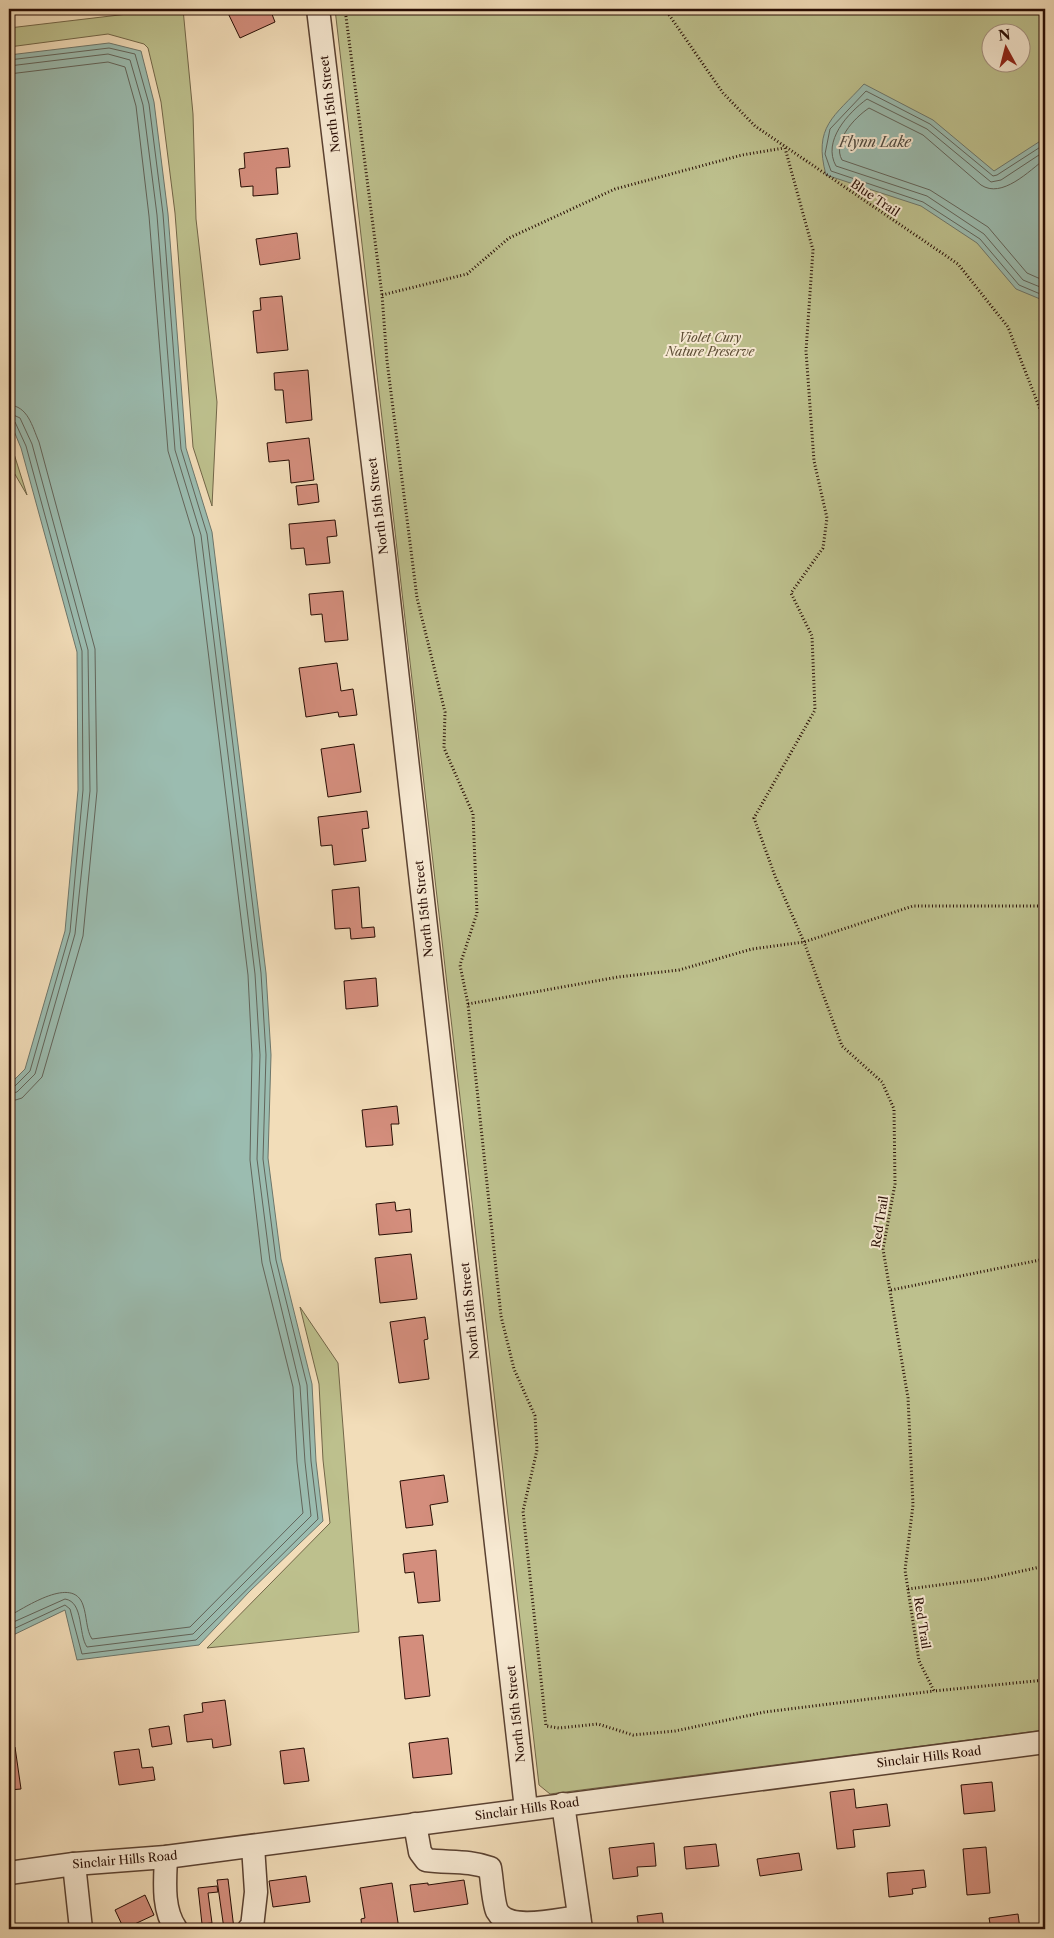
<svg xmlns="http://www.w3.org/2000/svg" width="1054" height="1938" font-family="'Libre Caslon Text',serif">
<style>
.green{fill:#bdc08d;stroke:#726648;fill-rule:evenodd}
.water{fill:#9bbcb0;stroke:#6d766b}
.lines{fill:none;stroke-linecap:round;stroke-linejoin:round}
.shore{stroke:#62645a;stroke-width:1}
.building{fill:#d48e7d;stroke:#280d04}
.minor-casing{stroke:#5a4131;stroke-width:25}
.path{stroke:#280d04;stroke-width:3;stroke-dasharray:1 2.5;stroke-linecap:butt}
.minor{stroke:#f7e9d2;stroke-width:22}
.labels{text-anchor:middle;stroke-width:4;stroke-linejoin:round;paint-order:stroke}
.street-label{font-size:12px;fill:#280d04;stroke:#f7e9d2}
.park-label{font-size:12px;font-style:italic;fill:#5c4c34;stroke:#f7e9d2}
.water-label{font-size:14px;font-style:italic;fill:#504a40;stroke:#f7e9d2}
</style>
<rect width="100%" height="100%" fill="#f2ddb9"/>
<filter id="stains"><feTurbulence type="fractalNoise" baseFrequency=".004" numOctaves="4"/><feColorMatrix values="0 0 0 0 .2 0 0 0 0 .09 0 0 0 0 .02 0 0 0 .5 -.17"/></filter>
<radialGradient id="worn" r=".72"><stop offset=".6" stop-color="#630" stop-opacity="0"/><stop offset="1" stop-color="#630" stop-opacity=".3"/></radialGradient>
<g class="green">
<polygon points="170,9 183,9 193,114 196,219 217,402 212,506 193,447 175,213 161,102 148,48 144,44 108,34 9,47 9,28"/>
<path d="M335,9H1045V1730L550,1794L539,1785ZM992,32H1022V62H992Z"/>
<polygon points="9,438 27,495 9,464"/>
<polygon points="300,1307 338,1363 359,1632 207,1648 330,1523 323,1460 319,1384"/>
</g>
<g class="water">
<polygon points="109,43 141,51 154,102 168,214 186,448 212,532 266,973 271,1055 268,1158 281,1259 312,1384 316,1461 323,1521 249,1592 199,1645 77,1660 65,1610 9,1637 9,1085 25,1069 65,931 78,790 77,652 21,448 9,419 9,55"/>
<path d="M864,84L933,120L994,171L1045,138V301L1016,289L977,243L921,206L826,175C813,126 834,117 864,84Z"/>
</g>
<g class="lines">
<g class="shore">
<polyline points="9,60 109,48 135,54 149,104 163,214 181,449 207,534 261,973 266,1055 263,1159 276,1260 307,1385 311,1461 318,1519 196,1640 82,1654 70,1609 65,1605 9,1631"/>
<path d="M9,66L108,54L130,60L143,105L157,215L175,450L201,535L255,974L260,1055L257,1159L270,1261L300,1386L305,1462L311,1516L193,1634L87,1647C78,1634 84,1602 65,1599L9,1624"/>
<path d="M9,74L108,62L125,67L136,106L149,216L168,451L194,537L248,975L252,1055L250,1160L262,1263L293,1387L297,1462L303,1513L190,1627L92,1639C86,1630 87,1616 83,1605C73,1575 26,1607 9,1616"/>
<polyline points="1045,144 997,175 993,176 930,124 866,91 830,129 825,154 831,171 923,202 980,239 1019,285 1045,296"/>
<path d="M1045,151L1001,180L991,182L927,129L867,99C848,113 822,141 836,166L927,196L984,234L1023,280L1045,289"/>
<path d="M1045,159C1029,171 1002,199 981,185L923,135L869,108C854,118 832,142 842,160L930,190L988,227L1027,273L1045,281"/>
<path d="M9,405C28,406 32,426 39,442L95,649L97,791L83,936L42,1077L22,1098L9,1102"/>
<polyline points="9,413 20,418 32,444 88,650 90,791 75,934 35,1074 17,1092 9,1094"/>
<polyline points="9,419 15,422 26,446 82,651 83,790 70,932 30,1071 14,1087 9,1088"/>
</g>
</g>
<g class="building">
<polygon points="226,9 270,9 275,22 240,38"/>
<polygon points="288,148 290,167 276,168 278,194 253,196 253,186 241,187 239,169 245,168 244,153"/>
<polygon points="297,233 300,259 260,265 256,239"/>
<polygon points="282,296 288,350 257,353 253,311 261,310 260,298"/>
<polygon points="308,370 312,420 286,423 283,390 275,390 274,373"/>
<polygon points="309,438 314,480 291,483 289,460 269,462 267,443"/>
<polygon points="317,484 319,502 298,505 296,486"/>
<polygon points="335,520 337,536 327,537 330,563 306,565 304,548 291,549 289,524"/>
<polygon points="343,591 348,640 325,642 322,614 311,615 309,594"/>
<polygon points="337,663 341,691 353,689 357,715 339,717 338,712 306,717 299,668"/>
<polygon points="354,744 361,792 328,797 321,749"/>
<polygon points="367,811 369,828 362,829 366,861 334,865 332,845 321,846 318,817"/>
<polygon points="359,887 362,928 374,927 375,937 351,939 350,928 335,929 332,890"/>
<polygon points="376,978 378,1006 346,1009 344,981"/>
<polygon points="397,1106 399,1124 391,1124 393,1145 366,1147 362,1110"/>
<polygon points="395,1202 396,1211 410,1209 412,1232 379,1235 376,1204"/>
<polygon points="411,1254 417,1299 380,1303 375,1258"/>
<polygon points="425,1317 428,1339 424,1340 429,1379 399,1383 390,1322"/>
<polygon points="444,1475 448,1502 430,1505 433,1525 406,1528 400,1481"/>
<polygon points="436,1550 440,1601 418,1603 414,1572 405,1573 403,1554"/>
<polygon points="423,1635 430,1696 405,1699 399,1637"/>
<polygon points="225,1700 231,1745 213,1748 212,1739 187,1742 184,1715 203,1712 202,1703"/>
<polygon points="169,1726 172,1744 152,1747 149,1729"/>
<polygon points="448,1738 452,1774 413,1778 409,1743"/>
<polygon points="15,1747 21,1789 9,1790 9,1748"/>
<polygon points="304,1748 309,1781 284,1784 280,1751"/>
<polygon points="139,1749 142,1768 153,1767 155,1780 119,1785 114,1752"/>
<polygon points="992,1782 995,1811 964,1814 961,1785"/>
<polygon points="854,1789 856,1808 887,1804 890,1826 853,1830 855,1847 837,1849 830,1792"/>
<polygon points="654,1843 656,1866 637,1867 638,1876 613,1879 609,1848"/>
<polygon points="716,1844 719,1866 686,1869 684,1847"/>
<polygon points="986,1847 990,1893 967,1895 963,1849"/>
<polygon points="799,1853 802,1870 760,1876 757,1859"/>
<polygon points="924,1870 926,1887 912,1889 913,1894 889,1897 887,1873"/>
<polygon points="306,1876 310,1902 273,1907 269,1881"/>
<polygon points="228,1879 234,1929 224,1929 217,1880"/>
<polygon points="464,1880 468,1904 414,1912 410,1885 428,1883 428,1885"/>
<polygon points="392,1883 399,1929 362,1929 361,1919 365,1918 360,1888"/>
<polygon points="217,1886 218,1892 208,1893 212,1923 202,1924 198,1888"/>
<polygon points="145,1895 154,1915 124,1929 115,1910"/>
<polygon points="662,1913 664,1929 639,1929 637,1916"/>
<polygon points="1018,1914 1020,1929 991,1929 989,1918"/>
</g>
<g class="lines">
<g class="minor-casing">
<g id="minor">
<polyline points="318,9 384,556 526,1809"/>
<polyline points="563,1804 581,1929"/>
<path d="M415,1824L420,1852L426,1860C448,1863 469,1860 490,1868C492,1879 493,1902 497,1911C509,1933 559,1919 579,1917"/>
<path d="M166,1857C165,1881 162,1909 176,1929"/>
<polyline points="74,1864 81,1929"/>
<polyline points="9,1873 74,1864 166,1857 1045,1742"/>
<polyline points="249,1929 252,1927 256,1892 253,1846"/>
</g>
</g>
<g class="path">
<polyline points="345,9 382,295 387,361 417,598 445,712 444,748 473,814 477,913 460,965 468,1004 501,1316 514,1369 535,1416 537,1450 523,1511 546,1726 559,1728 598,1724 633,1735 675,1731 765,1712 934,1691"/>
<polyline points="665,9 723,93 755,126 958,264 1008,327 1045,422"/>
<polyline points="785,148 813,250 806,351 814,461 827,518 823,548 791,593 812,636 815,710 754,818 775,876 804,942 842,1046 882,1082 894,1109 895,1184 883,1249 908,1398 913,1505 905,1570 919,1661 934,1691 1045,1680"/>
<polyline points="382,295 467,274 509,238 615,189 742,155 784,148"/>
<polyline points="468,1004 618,977 679,970 752,949 804,942 913,906 1045,906"/>
<polyline points="891,1290 1045,1259"/>
<polyline points="908,1589 985,1579 1045,1566"/>
</g>
<use href="#minor" class="minor"/>
</g>
<g class="labels">
<g class="street-label">
<text transform="translate(330 104) rotate(-97)" y="4">North 15th Street</text>
<text transform="translate(875 198) rotate(34)" y="4">Blue Trail</text>
<text transform="translate(378 506) rotate(-97)" y="4">North 15th Street</text>
<text transform="translate(424 909) rotate(-96)" y="4">North 15th Street</text>
<text transform="translate(880 1222) rotate(-81)" y="4">Red Trail</text>
<text transform="translate(470 1311) rotate(-96)" y="4">North 15th Street</text>
<text transform="translate(922 1623) rotate(81)" y="4">Red Trail</text>
<text transform="translate(516 1714) rotate(-96)" y="4">North 15th Street</text>
<text transform="translate(929 1757) rotate(-7)" y="4">Sinclair Hills Road</text>
<text transform="translate(527 1809) rotate(-8)" y="4">Sinclair Hills Road</text>
<text transform="translate(125 1860) rotate(-5)" y="4">Sinclair Hills Road</text>
</g>
<g class="park-label">
<text x="710" y="342">Violet Cury<tspan x="710" dy="14">Nature Preserve</tspan></text>
</g>
<g class="water-label">
<text x="875" y="147">Flynn Lake</text>
</g>
</g>
<rect width="1054" height="1938" fill="none" stroke="#f2ddb9" stroke-width="30"/>
<rect x="10" y="10" width="1034" height="1918" fill="none" stroke="#280d04" stroke-width="2.5"/>
<rect x="15" y="15" width="1024" height="1908" fill="none" stroke="#280d04"/>
<g transform="translate(1006 48) rotate(353)"><circle r="24" fill="#f7e9d2" stroke="#a49180"/>
<path d="M0-4L9 19L0 12L-9 19Z" fill="#8f2418"/>
<text y="-8" font-size="14" font-weight="bold" text-anchor="middle" fill="#280d04">N</text>
</g>
<rect width="100%" height="100%" filter="url(#stains)"/>
<rect width="100%" height="100%" fill="url(#worn)"/>
</svg>
